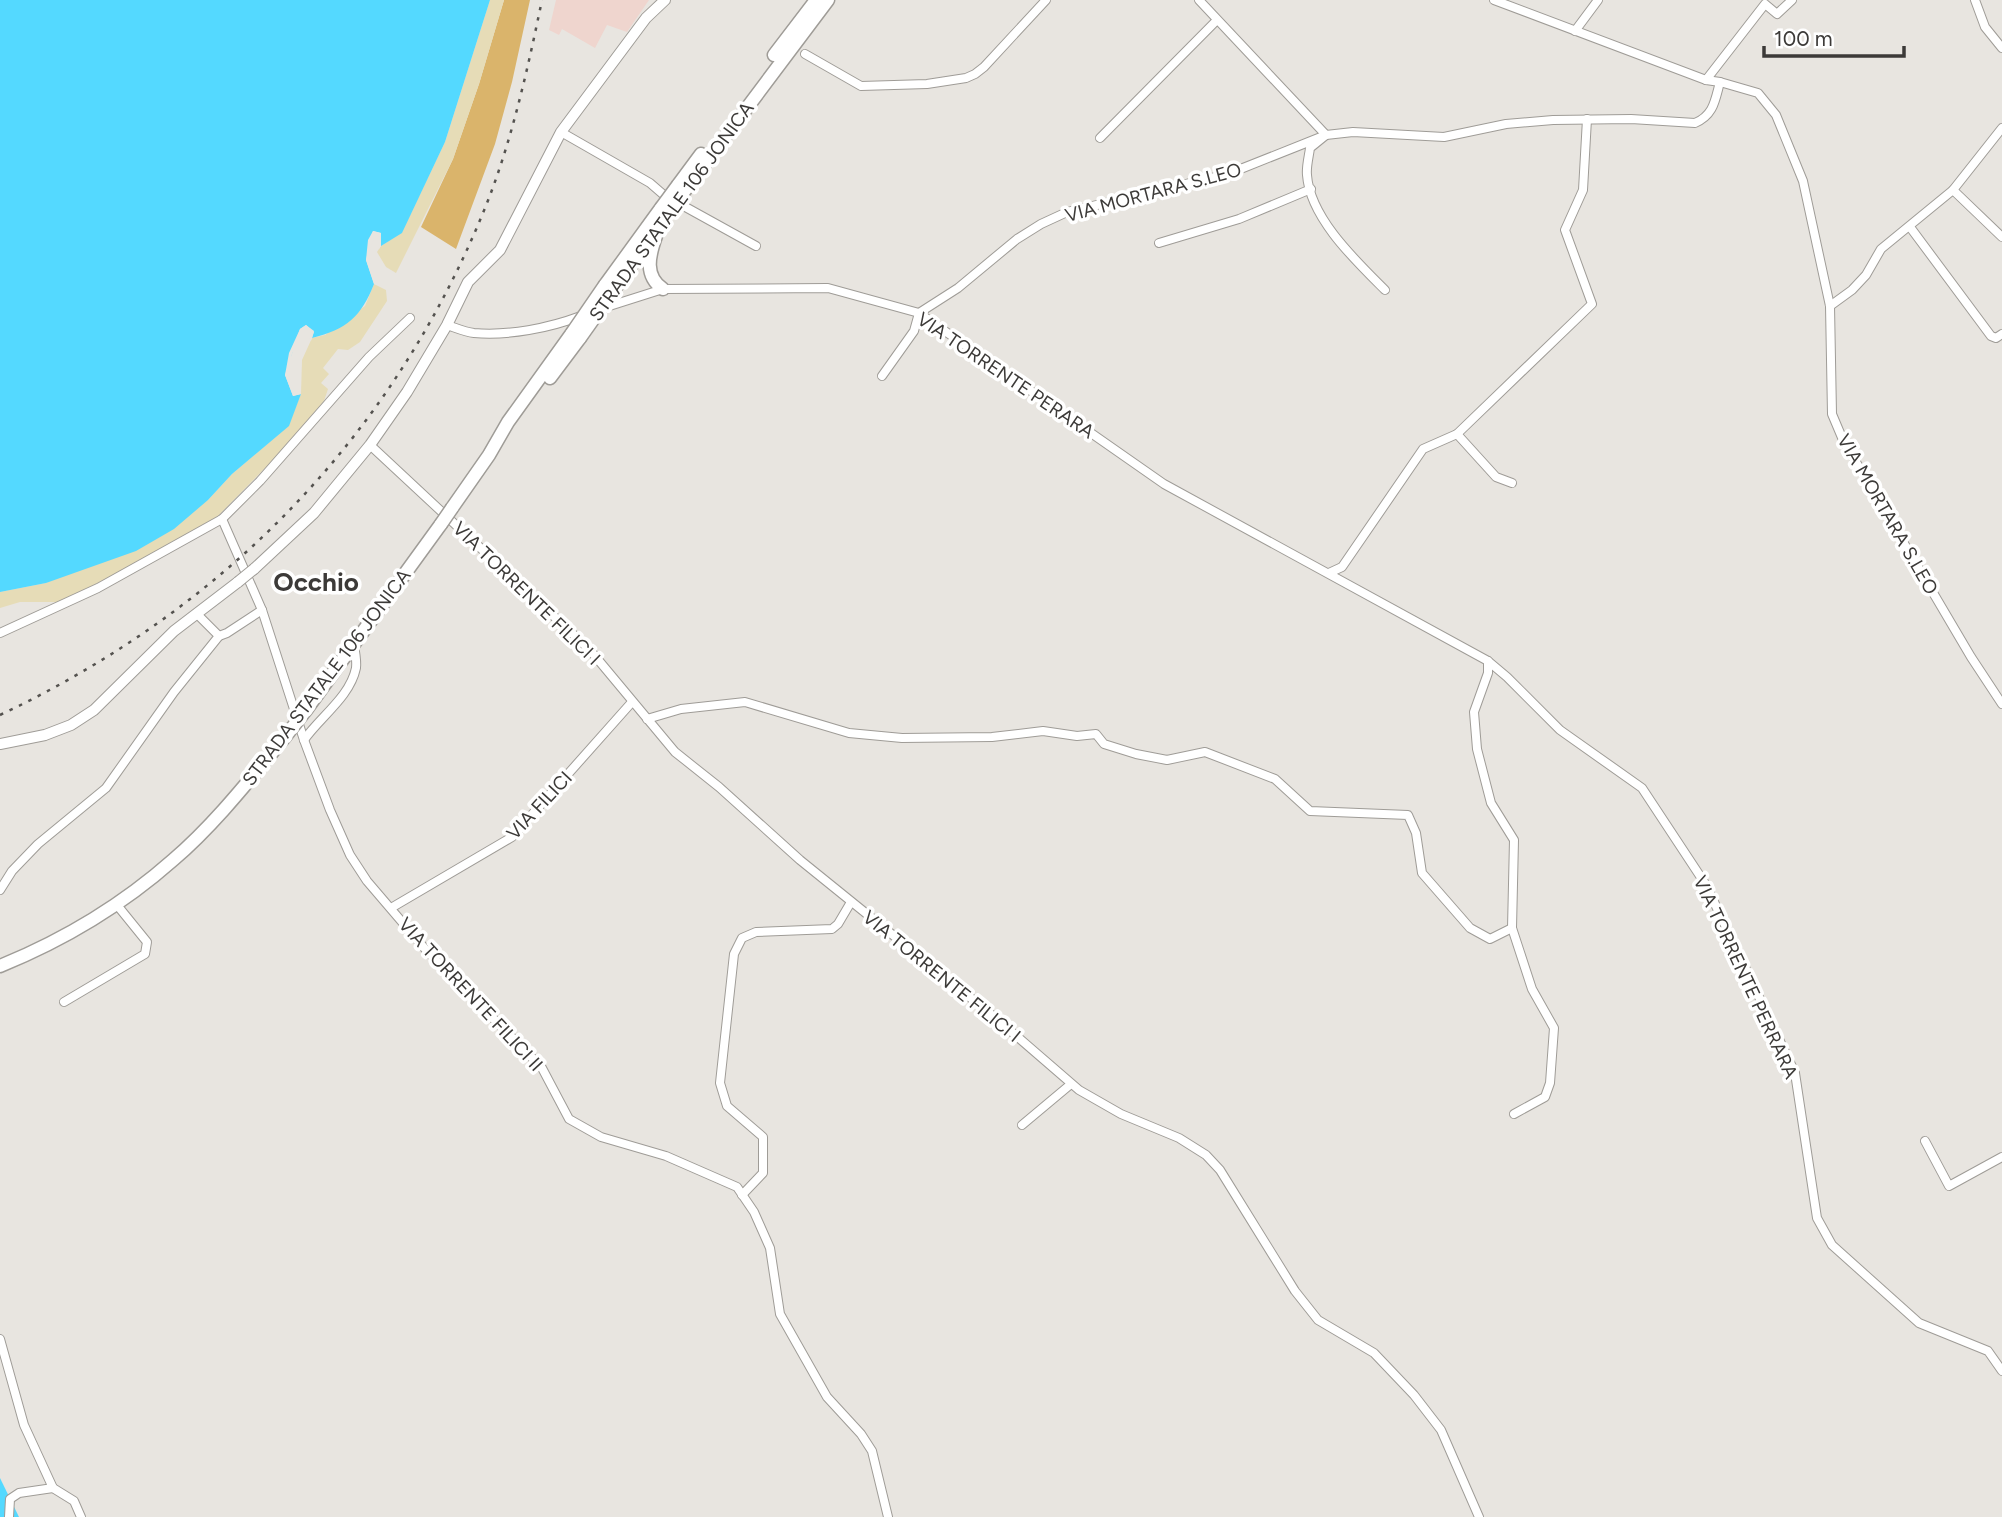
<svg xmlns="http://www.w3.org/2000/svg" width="2002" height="1517" font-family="Figtree,sans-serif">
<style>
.commercial{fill:#efd5ce}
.green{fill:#dab46b}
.sand{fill:#e6dcb7}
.water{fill:#54d9ff}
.pier{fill:#e8e5e0}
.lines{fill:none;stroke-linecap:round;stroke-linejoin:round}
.minor-casing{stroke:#9f9c97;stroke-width:10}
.tertiary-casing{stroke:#9f9c97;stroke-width:12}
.primary-casing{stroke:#9f9c97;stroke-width:15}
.minor{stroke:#fff;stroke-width:8}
.tertiary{stroke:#fff;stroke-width:10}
.primary{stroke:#fff;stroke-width:12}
.rail{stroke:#54524f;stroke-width:2.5;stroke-dasharray:3.5 7;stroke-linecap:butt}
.tertiary-bridge-casing{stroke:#9f9c97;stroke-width:12;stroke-linecap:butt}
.primary-bridge-casing{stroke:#9f9c97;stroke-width:15;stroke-linecap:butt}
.tertiary-bridge{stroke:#fff;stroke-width:10}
.primary-bridge{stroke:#fff;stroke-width:12}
.labels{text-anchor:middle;stroke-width:7;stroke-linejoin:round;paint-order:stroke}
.street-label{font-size:19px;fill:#3c3a38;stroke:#fff}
.district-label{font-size:26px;font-weight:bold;fill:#3c3a38;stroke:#fff}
</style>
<rect width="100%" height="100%" fill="#e8e5e0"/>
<polygon class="commercial" points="556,0 649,0 627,32 607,25 595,48 562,29 559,35 549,30"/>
<polygon class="green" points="504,0 530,0 512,82 495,144 456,249 421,227 453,159 479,84"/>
<g class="sand">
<polygon points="490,0 504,0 479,84 453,159 396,273 386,267 377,252 381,246 402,232 445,142"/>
<polygon points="374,284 386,290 387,301 360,342 348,350 338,349 323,368 329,374 321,383 328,389 324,401 270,463 218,516 138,562 61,602 20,602 0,608 0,592 46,583 208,500 232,474 288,426 301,394 302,360 312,338 325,335 365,306"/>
</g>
<g class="water">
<path d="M0,0H490L445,142L402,233L381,246V233L373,231L366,260L374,284C361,317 347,329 312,338L314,331L306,325L300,329L285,375L293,396L301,394L289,426L232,474L208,500L174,529L136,551L46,583L0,592Z"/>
<polygon points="0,1478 19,1517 0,1517"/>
</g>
<g class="pier">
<polygon points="373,231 381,233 381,246 379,249 378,236 375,235 370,250 369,259 378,285 374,284 366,260 368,240"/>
<polygon points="306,325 314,332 311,341 309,338 310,333 306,329 303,332 292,354 289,374 295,392 301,391 301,394 293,396 285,375 289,353 300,329"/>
</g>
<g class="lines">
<g class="minor-casing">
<g id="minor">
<path d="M1199,0L1326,135L1310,148C1309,156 1306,167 1307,175C1310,218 1356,261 1385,290"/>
<polyline points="1494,0 1706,80 1720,82 1758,93 1776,115 1803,181 1830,306 1832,414 1843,440 1971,657 2002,704"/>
<polyline points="1975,0 1985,27 2002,48"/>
<polyline points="1575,31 1598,0"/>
<polyline points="805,54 861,86 927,84 966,78 975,74 984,67 1046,0"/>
<polyline points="1706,80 1765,4 1777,14 1792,0"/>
<polyline points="561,132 650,183 665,196"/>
<polyline points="1100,138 1217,20"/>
<polyline points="1953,190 2002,237"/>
<polyline points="680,204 756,246"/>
<polyline points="1910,227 1991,336 1996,338 2002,334"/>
<polyline points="1159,243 1239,219 1311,189"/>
<polyline points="1830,306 1852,290 1866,275 1881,249 1953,190 2002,128"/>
<polyline points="600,309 663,289 828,288 919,313 1164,484 1488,661 1507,677 1560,730 1642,788 1706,885 1795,1073 1817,1218 1832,1245 1919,1323 1988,1351 2002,1371"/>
<path d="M447,325C456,328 465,332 474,333C509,336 549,328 581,316"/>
<path d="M882,376L914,331L919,313L958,288L1017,239L1041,224L1067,212L1228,174L1326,135L1353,132L1444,137L1506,124L1553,120L1631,119L1695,123C1714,115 1715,100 1720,82"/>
<polyline points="1457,434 1496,477 1512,483"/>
<polyline points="370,445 590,650 675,752 719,787 800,860 998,1020 1079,1090 1121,1114 1179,1138 1206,1155 1220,1170 1295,1291 1318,1320 1374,1353 1414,1395 1441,1430 1479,1517"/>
<polyline points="222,519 262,610 304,740 330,810 350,855 367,881 426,950 542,1068 569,1119 601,1137 666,1156 737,1187 754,1212 770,1248 780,1314 827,1397 861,1434 872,1451 888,1517"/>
<polyline points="1329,573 1342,567 1423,449 1457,434 1592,304 1565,230 1583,190 1587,119"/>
<polyline points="0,633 98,588 222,519 260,481 369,357 410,318"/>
<polyline points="219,636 227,633 262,610"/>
<polyline points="1488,661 1488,673 1474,712 1477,749 1491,803 1514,840 1512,928 1532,989 1554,1028 1550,1083 1545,1097 1514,1114"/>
<polyline points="647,719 681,709 745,702 849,733 902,738 992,737 1043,731 1077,736 1096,734 1104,744 1136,754 1167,760 1205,752 1275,779 1310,811 1408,815 1416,833 1422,873 1470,928 1490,939 1512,928"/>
<path d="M304,740C320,717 350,697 356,668C357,661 355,652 354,645"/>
<polyline points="0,890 12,871 38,844 106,788 174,692 219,636 197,614"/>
<polyline points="391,908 512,837 632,702"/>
<polyline points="64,1002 145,954 147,942 117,905"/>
<polyline points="1022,1125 1071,1084"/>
<polyline points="1925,1141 1949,1186 2002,1157"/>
<polyline points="742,1195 763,1173 763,1137 727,1106 720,1083 734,954 742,938 756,932 832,929 838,924 851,902"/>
<polyline points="0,1339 24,1425 53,1488 74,1501 81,1517"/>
<polyline points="9,1517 10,1499 19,1493 53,1488"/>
</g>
</g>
<g class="tertiary-casing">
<g id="tertiary">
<polyline points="254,569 314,513 370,445 407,392 447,325 468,282 500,250 561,132 646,18 665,0"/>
<polyline points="0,744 45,735 71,725 94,710 174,631 238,582"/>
</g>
</g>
<g class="primary-casing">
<g id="primary">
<polyline points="774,55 816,0"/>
<polyline points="678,185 701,154"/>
<polyline points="686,189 828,0"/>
<path d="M656,236C649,256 644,276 663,289"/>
<polyline points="605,285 661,208"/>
<polyline points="614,290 668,213"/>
<polyline points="550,378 580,338"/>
<polyline points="452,508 489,455 508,422 572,333"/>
<polyline points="306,710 441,524"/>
<path d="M0,966C64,940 121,906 173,860C215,824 250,779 285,737"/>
</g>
</g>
<use href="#minor" class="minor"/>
<use href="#tertiary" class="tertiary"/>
<use href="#primary" class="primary"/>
<path class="rail" d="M0,715C222,610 389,441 483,213C511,145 527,72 542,0"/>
<g class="tertiary-bridge-casing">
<polyline id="tertiary-bridge" points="238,582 254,569"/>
</g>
<g class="primary-bridge-casing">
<g id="primary-bridge">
<polyline points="661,208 678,185"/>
<polyline points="668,213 686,189"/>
<polyline points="572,333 605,285"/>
<polyline points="580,338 614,290"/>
<polyline points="441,524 452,508"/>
<polyline points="285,737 306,710"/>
</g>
</g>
<use href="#tertiary-bridge" class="tertiary-bridge"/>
<use href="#primary-bridge" class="primary-bridge"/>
</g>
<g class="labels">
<g class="street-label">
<text transform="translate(1153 192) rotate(-15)" y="7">VIA MORTARA S.LEO</text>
<text transform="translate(671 211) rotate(-54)" y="7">STRADA STATALE 106 JONICA</text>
<text transform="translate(1006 375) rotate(34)" y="7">VIA TORRENTE PERARA</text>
<text transform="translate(1888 514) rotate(60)" y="7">VIA MORTARA S.LEO</text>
<text transform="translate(527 593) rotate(44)" y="7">VIA TORRENTE FILICI I</text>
<text transform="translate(326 677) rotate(-53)" y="7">STRADA STATALE 106 JONICA</text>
<text transform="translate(539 805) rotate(-47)" y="7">VIA FILICI</text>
<text transform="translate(942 976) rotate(39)" y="7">VIA TORRENTE FILICI I</text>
<text transform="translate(1746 977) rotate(65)" y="7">VIA TORRENTE PERRARA</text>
<text transform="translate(471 994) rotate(47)" y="7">VIA TORRENTE FILICI II</text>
</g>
<g class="district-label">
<text x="316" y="591">Occhio</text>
</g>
</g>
<path d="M1764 46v10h140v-10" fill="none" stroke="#3c3a38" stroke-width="3.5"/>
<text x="1774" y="46" font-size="21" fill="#3c3a38" stroke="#ffffff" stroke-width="5" paint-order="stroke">100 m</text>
</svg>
